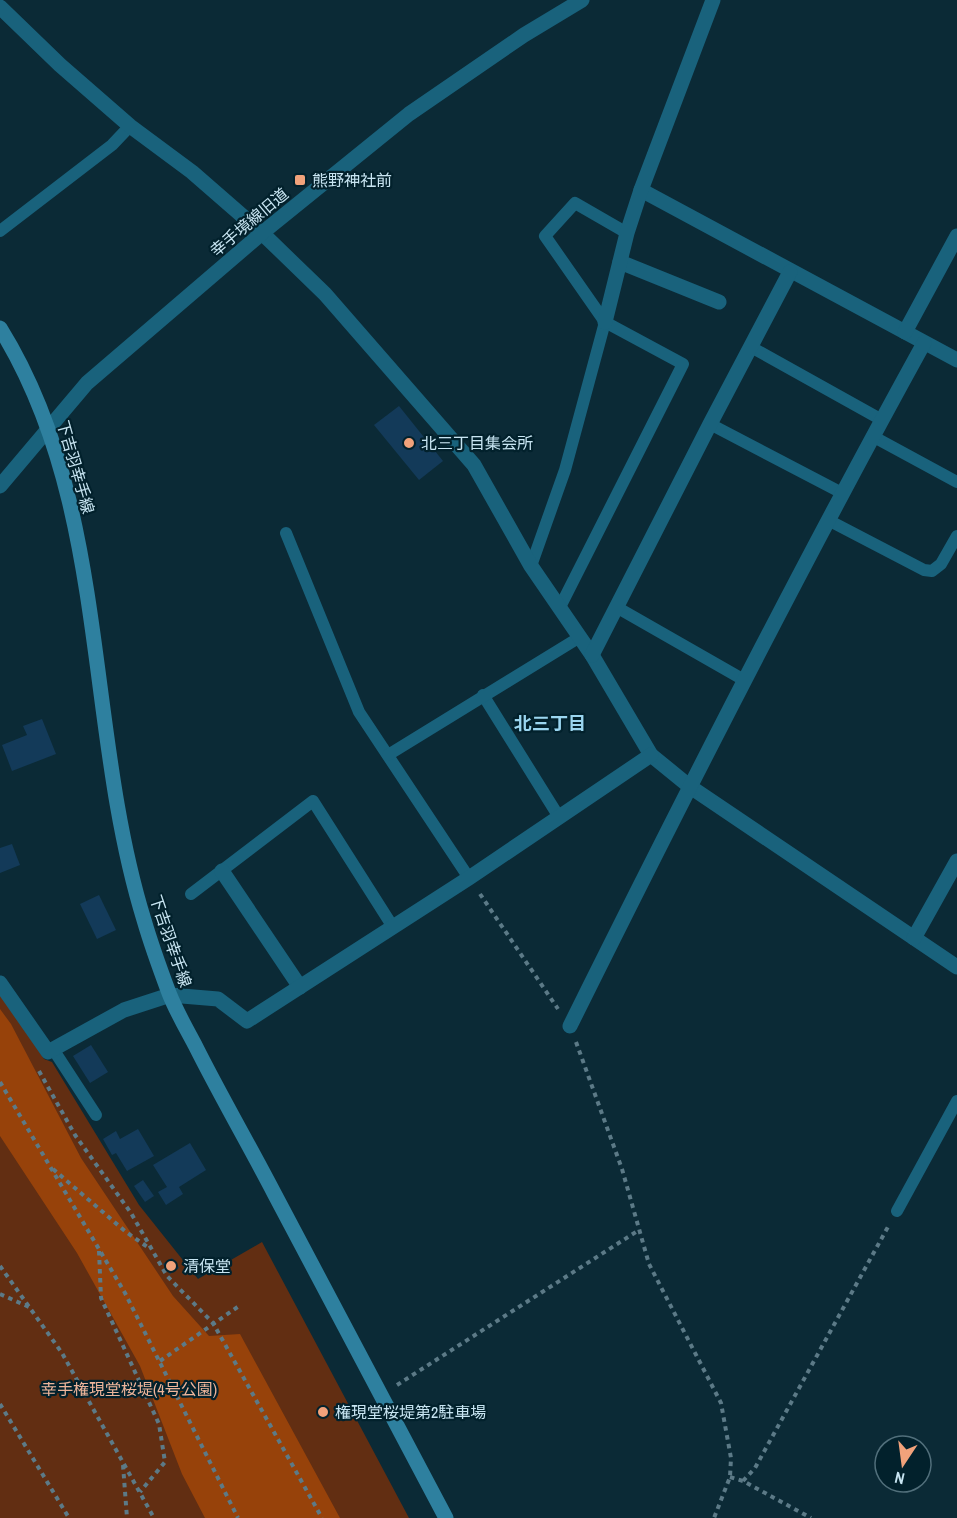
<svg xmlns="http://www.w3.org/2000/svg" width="957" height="1518" font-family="'Archivo Narrow','Noto Sans JP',sans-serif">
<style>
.green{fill:#622e12}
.forest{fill:#97420a}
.building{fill:#133a59}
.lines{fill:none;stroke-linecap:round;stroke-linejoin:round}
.path{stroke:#5c7a87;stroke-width:4;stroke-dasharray:4.5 4.5;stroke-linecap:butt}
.service{stroke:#19627c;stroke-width:12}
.minor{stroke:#19627c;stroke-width:15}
.tertiary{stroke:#19627c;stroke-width:15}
.secondary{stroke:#2e809f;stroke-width:15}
.poi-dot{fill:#f1a27b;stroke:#02212c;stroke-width:2}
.labels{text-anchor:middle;stroke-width:4.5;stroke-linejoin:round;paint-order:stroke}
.poi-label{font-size:16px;fill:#c8e5f2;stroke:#02212c;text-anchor:start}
.street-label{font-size:16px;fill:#c8e5f2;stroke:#02212c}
.park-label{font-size:16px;fill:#eeb59a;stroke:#02212c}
.neighbourhood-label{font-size:18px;font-weight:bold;fill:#9bd6f0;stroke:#02212c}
</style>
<rect width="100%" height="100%" fill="#0b2a36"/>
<polygon class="green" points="0,991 44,1059 52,1062 139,1205 198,1279 262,1242 409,1518 0,1518"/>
<polygon class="forest" points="0,1009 11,1024 81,1158 173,1296 209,1336 240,1334 340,1518 205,1518 182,1474 140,1366 77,1253 0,1136"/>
<g class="building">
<polygon points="399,406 443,461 419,480 374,425"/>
<polygon points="42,719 56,754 12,771 2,745 27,735 23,726"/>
<polygon points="12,844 20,865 0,873 0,848"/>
<polygon points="99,895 116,930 97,939 80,904"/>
<polygon points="91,1045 108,1072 90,1083 73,1056"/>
<polygon points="138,1129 154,1156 127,1171 116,1153 112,1155 103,1139 116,1131 120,1139"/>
<polygon points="190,1143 206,1170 179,1187 183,1194 166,1205 158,1192 167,1187 153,1165"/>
<polygon points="143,1180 154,1196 145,1202 134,1186"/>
<polygon points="172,1258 179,1268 170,1274 163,1264"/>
</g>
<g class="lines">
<g class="path">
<polyline points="480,894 558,1009"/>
<polyline points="576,1042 622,1169 649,1264 721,1403 731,1458 730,1477 714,1518"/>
<polyline points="39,1071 75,1135 131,1213 167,1276 213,1323 322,1518"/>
<polyline points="0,1082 125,1293 238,1518"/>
<polyline points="53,1169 126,1232 149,1248"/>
<polyline points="99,1251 101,1298 159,1424 165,1462 140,1492"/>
<polyline points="0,1266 62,1353 154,1518"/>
<polyline points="0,1294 29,1307"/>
<polyline points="160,1361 239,1306"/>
<polyline points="397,1385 639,1230"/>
<polyline points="0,1404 69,1518"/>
<polyline points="123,1465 127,1518"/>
<polyline points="730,1477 743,1481 811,1518"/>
<polyline points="743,1481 755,1468 889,1225"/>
</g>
<g class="service">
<polyline points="0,231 112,145 130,126"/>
<polyline points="751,347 882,420"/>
<polyline points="710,424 842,493"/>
<polyline points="874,437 957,482"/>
<polyline points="828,520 924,570 932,571 941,564 957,536"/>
<polyline points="286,533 359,712 469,878"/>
<polyline points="531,566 565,470 605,322"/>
<polyline points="560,607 683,364 605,322 545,236 575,203 627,233"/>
<polyline points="618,608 744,680"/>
<polyline points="483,695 559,817"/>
<polyline points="388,755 580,637"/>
<polyline points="191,894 313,801 393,927"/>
<polyline points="53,1049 96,1115"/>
<polyline points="897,1211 957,1101"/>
</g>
<g class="minor">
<polyline points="0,7 60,65 130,126 192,172 262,233 325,294 474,465 531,566 592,655 651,755 689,786 957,967"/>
<polyline points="641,190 957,360"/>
<polyline points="620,262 719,302"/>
<polyline points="605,322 627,233 641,190 713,0"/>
<polyline points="905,332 957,236"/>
<polyline points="592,655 710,424 790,272"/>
<polyline points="222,871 300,987"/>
<polyline points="914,938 957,861"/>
<polyline points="0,983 48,1052 124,1010 170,995 218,999 247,1021 469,878 651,755"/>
<path d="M570,1026C684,796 800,568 924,343"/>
</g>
<polyline class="tertiary" points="0,486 87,383 262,233 409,114 524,35 582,0"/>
<path class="secondary" d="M0,328C110,505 84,726 144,920C151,944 160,969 169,993C176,1011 186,1028 195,1045C220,1095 248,1143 274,1193C332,1301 388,1410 446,1518"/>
</g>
<g class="poi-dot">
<rect x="294" y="174" width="12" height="12" rx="3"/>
<circle cx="409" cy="443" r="6"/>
<circle cx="171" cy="1266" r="6"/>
<circle cx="323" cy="1412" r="6"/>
</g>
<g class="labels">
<g class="poi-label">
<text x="312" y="186">熊野神社前</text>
<text x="421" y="449">北三丁目集会所</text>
<text x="183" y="1272">清保堂</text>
<text x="335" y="1418">権現堂桜堤第2駐車場</text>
</g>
<g class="street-label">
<text transform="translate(249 222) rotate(-40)" y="6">幸手境線旧道</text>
<text transform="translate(76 467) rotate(74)" y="6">下吉羽幸手線</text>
<text transform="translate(171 941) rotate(71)" y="6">下吉羽幸手線</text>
</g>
<g class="park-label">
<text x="129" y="1395">幸手権現堂桜堤(4号公園)</text>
</g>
<g class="neighbourhood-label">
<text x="550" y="730">北三丁目</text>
</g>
</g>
<g transform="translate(903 1464) rotate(193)"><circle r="28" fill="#02212c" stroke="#516f7b" stroke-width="1.5"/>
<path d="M0-4.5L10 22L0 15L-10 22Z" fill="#f1a27b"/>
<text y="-9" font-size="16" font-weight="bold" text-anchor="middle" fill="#c8e5f2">N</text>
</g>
</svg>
